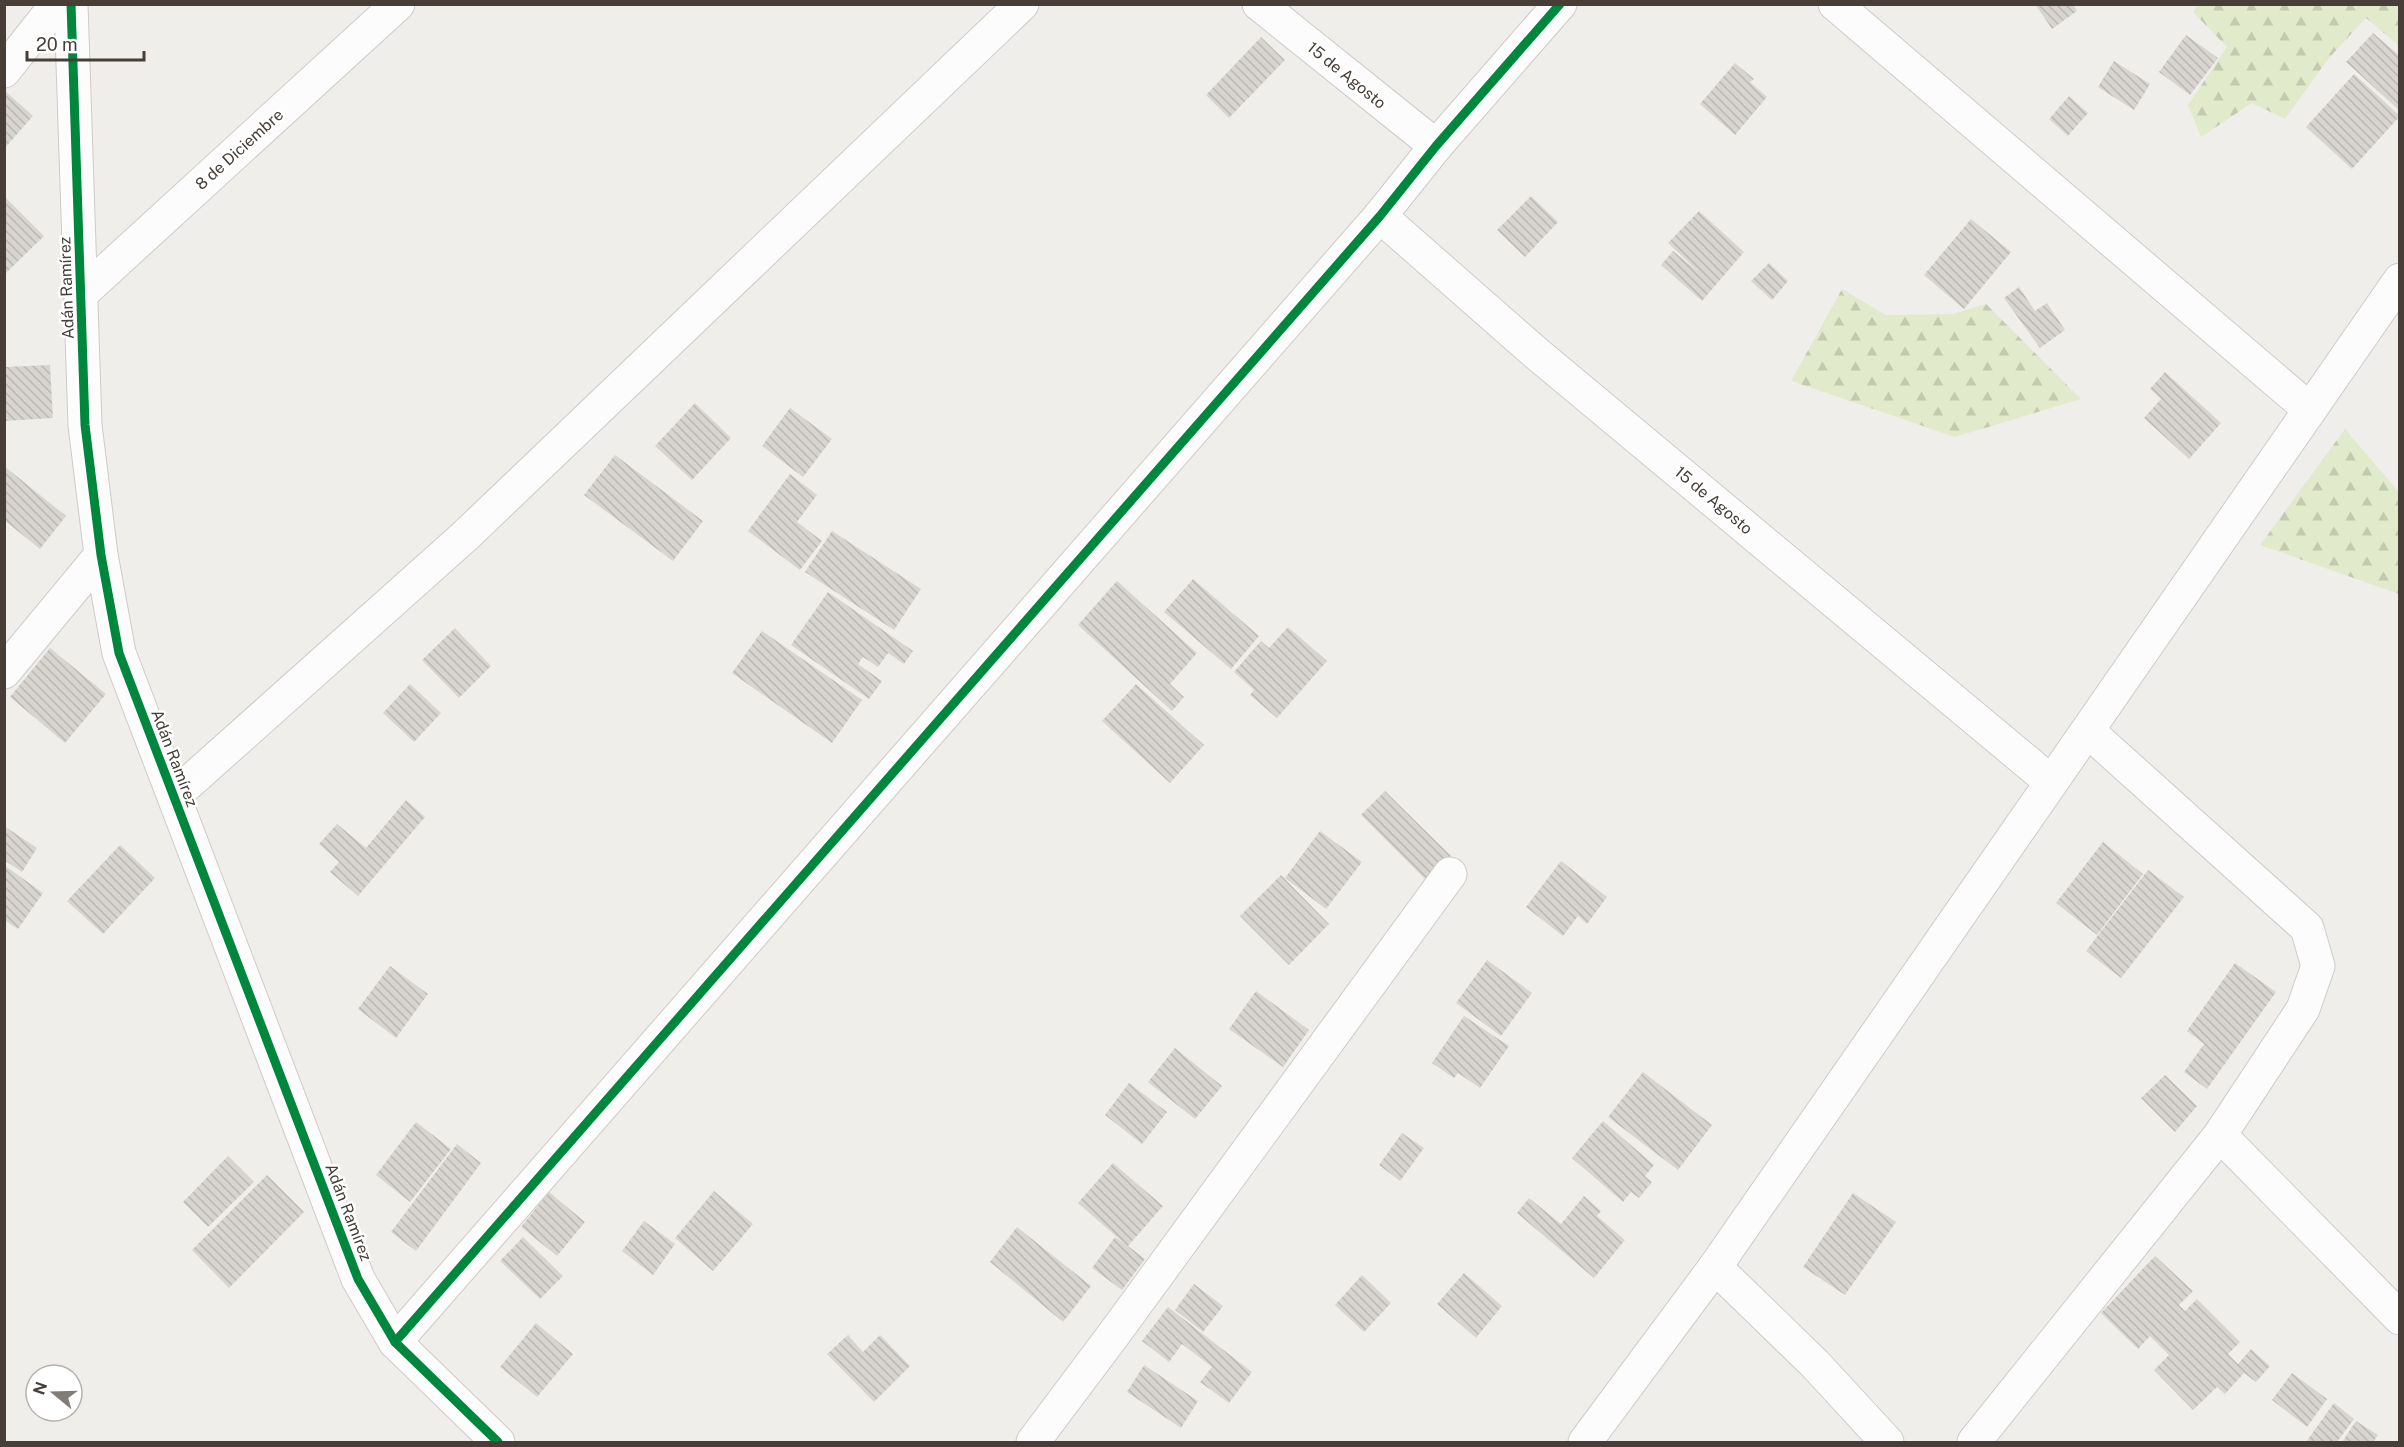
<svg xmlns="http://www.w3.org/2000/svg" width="2404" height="1447" font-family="'Public Sans',sans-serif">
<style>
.forest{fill:url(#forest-firs)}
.building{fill:url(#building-back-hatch)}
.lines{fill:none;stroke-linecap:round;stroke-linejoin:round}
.minor-casing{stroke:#cecbc8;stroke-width:35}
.minor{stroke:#fdfcfc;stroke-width:33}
.cycleway-casing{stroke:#fff;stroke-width:13}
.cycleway{stroke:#00873e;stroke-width:9}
.labels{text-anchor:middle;stroke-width:5;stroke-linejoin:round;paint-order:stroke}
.street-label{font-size:16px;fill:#463e37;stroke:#fff}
</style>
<defs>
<pattern id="forest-firs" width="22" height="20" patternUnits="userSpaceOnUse" patternTransform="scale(1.5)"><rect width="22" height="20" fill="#e2eacc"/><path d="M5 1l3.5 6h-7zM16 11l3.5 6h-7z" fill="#c3cab0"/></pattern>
<pattern id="building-back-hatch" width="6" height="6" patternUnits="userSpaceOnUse" patternTransform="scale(1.5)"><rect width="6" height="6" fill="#d8d5d1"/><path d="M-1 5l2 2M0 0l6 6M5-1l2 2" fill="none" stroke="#bbb8b4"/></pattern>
</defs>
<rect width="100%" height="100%" fill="#f0eeeb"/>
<g class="forest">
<polygon points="2198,5 2399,5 2399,46 2366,18 2328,59 2285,119 2252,103 2201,137 2188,105 2227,47 2193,12"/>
<polygon points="1842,289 1886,315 1953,314 1986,304 2081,399 1955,437 1791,381"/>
<polygon points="2345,429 2399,492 2399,594 2260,545"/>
</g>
<g class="building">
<polygon points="2035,4 2073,4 2077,11 2052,29"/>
<polygon points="2373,33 2400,56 2400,111 2346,62"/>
<polygon points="2186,35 2218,58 2190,95 2159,72"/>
<polygon points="1261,37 1285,60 1229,118 1206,95"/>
<polygon points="2114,61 2150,84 2134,110 2098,87"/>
<polygon points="1735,63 1754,79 1750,82 1767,97 1735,135 1700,104"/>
<polygon points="2354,74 2400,116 2352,169 2306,127"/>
<polygon points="4,90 33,116 4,149"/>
<polygon points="2069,96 2088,113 2068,136 2049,119"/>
<polygon points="4,196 44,236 4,275"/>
<polygon points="1531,196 1558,222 1525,257 1497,230"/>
<polygon points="1699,211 1744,252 1702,301 1661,265 1673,251 1700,273 1668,243"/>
<polygon points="1971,219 2011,252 1964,309 1924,275"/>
<polygon points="1769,263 1788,281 1772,300 1751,281"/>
<polygon points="2019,287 2035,311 2047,303 2065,330 2040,348 2004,298"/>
<polygon points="50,365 53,418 4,421 4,367"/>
<polygon points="2165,372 2221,423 2189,459 2144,418 2161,399 2150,389"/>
<polygon points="695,403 731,438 692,480 655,446"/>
<polygon points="790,408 832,439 803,477 762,446"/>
<polygon points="615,455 703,521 673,561 584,495"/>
<polygon points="4,466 66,516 40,549 4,520"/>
<polygon points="790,474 817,495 797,522 822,541 800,570 748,531"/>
<polygon points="832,531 921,589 894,630 805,572"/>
<polygon points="1193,579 1259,636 1231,669 1164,612"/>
<polygon points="1117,581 1197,653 1170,684 1184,697 1172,711 1078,625"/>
<polygon points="828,592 913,651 904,664 888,653 878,667 863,657 858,664 882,681 869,699 791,645"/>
<polygon points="1288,627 1327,661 1277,718 1250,695 1254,690 1234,672 1261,641 1269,648"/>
<polygon points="455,628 491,666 459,698 422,660"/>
<polygon points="762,631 862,700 832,743 732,673"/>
<polygon points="50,648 106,694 65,743 10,697"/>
<polygon points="410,684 441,713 414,742 383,713"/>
<polygon points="1136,684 1204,745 1170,783 1102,721"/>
<polygon points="1385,791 1451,856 1427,881 1361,815"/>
<polygon points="406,800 425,817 358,896 330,872 339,862 319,844 337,824 366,848"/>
<polygon points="4,826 37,848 22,872 4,860"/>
<polygon points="1320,831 1362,862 1326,909 1285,878"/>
<polygon points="2103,842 2143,874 2097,935 2056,903"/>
<polygon points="120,845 155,878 103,934 67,901"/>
<polygon points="1561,861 1607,897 1587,924 1578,916 1563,936 1526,907"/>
<polygon points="4,865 43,893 18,929 4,920"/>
<polygon points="2148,870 2184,897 2121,978 2086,951"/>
<polygon points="1281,875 1329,924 1289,965 1240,916"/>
<polygon points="1487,960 1532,993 1501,1036 1456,1003"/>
<polygon points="2235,963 2276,992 2207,1089 2184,1072 2204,1044 2187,1031"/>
<polygon points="390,966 428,994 396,1038 358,1009"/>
<polygon points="1256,991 1309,1030 1283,1067 1229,1029"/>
<polygon points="1464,1016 1509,1046 1480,1088 1458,1073 1454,1078 1432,1063"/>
<polygon points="1175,1048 1222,1086 1195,1119 1148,1082"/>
<polygon points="1643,1072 1712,1125 1678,1170 1608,1117"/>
<polygon points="2165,1075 2197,1106 2175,1132 2141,1098"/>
<polygon points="1129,1083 1167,1112 1142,1144 1105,1115"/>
<polygon points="1603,1121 1654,1165 1645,1176 1652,1182 1639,1198 1631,1192 1623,1202 1572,1158"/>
<polygon points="416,1122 451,1149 410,1202 376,1175"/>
<polygon points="1402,1133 1424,1148 1400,1181 1379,1165"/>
<polygon points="457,1144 481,1163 416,1251 391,1232"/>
<polygon points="228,1156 254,1182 208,1227 183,1202"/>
<polygon points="1113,1163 1163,1206 1128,1246 1145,1259 1122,1290 1092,1268 1115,1237 1125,1244 1078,1203"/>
<polygon points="267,1175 304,1212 229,1288 192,1250"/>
<polygon points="714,1191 753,1224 713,1271 675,1238"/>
<polygon points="549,1192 585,1222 557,1256 521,1227"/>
<polygon points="1853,1193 1896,1222 1845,1295 1803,1267"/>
<polygon points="1584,1196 1601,1211 1597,1216 1625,1240 1594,1278 1517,1213 1529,1198 1561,1224"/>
<polygon points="644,1221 675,1244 653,1275 622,1251"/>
<polygon points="1017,1227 1091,1286 1063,1322 990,1262"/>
<polygon points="523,1237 563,1276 540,1299 500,1261"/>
<polygon points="2155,1256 2193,1291 2179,1305 2185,1311 2197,1299 2240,1342 2228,1354 2238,1364 2251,1349 2270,1366 2256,1382 2244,1373 2225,1394 2217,1387 2193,1410 2154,1370 2169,1355 2150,1336 2138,1349 2101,1313"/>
<polygon points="1464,1273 1502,1306 1476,1338 1437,1304"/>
<polygon points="1362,1275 1391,1303 1364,1332 1335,1305"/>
<polygon points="1194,1284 1223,1306 1203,1332 1175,1310"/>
<polygon points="1168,1307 1252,1372 1229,1403 1200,1382 1212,1367 1182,1344 1169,1362 1142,1341"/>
<polygon points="536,1323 573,1354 537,1397 500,1367"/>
<polygon points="848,1335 863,1352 880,1335 910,1366 874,1402 827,1354"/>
<polygon points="1144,1365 1198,1401 1181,1428 1127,1392"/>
<polygon points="2292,1373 2327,1399 2307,1427 2272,1400"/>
<polygon points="2334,1403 2354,1419 2337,1442 2306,1442"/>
<polygon points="2356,1421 2378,1435 2373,1442 2342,1442"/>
</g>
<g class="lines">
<g class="minor-casing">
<g id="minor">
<polyline points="71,4 85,425 101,555 119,653 358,1279 395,1342 498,1442"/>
<polyline points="1259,4 1436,146"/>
<polyline points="1835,4 2309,409"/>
<polyline points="4,71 57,4"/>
<polyline points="1380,216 1536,353 2050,781"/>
<polyline points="81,294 398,4"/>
<polyline points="4,672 101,555"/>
<polyline points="174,796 464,537 1022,4"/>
<polyline points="2220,1135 2400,1318"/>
<polyline points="1715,1267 1815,1364 1887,1442"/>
<polyline points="395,1342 1380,216 1436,146 1560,4"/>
<polyline points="1033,1442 1114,1334 1450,874"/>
<polyline points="1585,1442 1715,1267 2400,280"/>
<polyline points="1974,1442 2220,1135 2303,1009 2318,966 2307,928 2088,731"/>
</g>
</g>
<use href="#minor" class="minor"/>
<g class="cycleway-casing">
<g id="cycleway">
<polyline points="71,4 85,425 101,555 119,653 358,1279 395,1342 498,1442"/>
<polyline points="395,1342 1380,216 1436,146 1560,4"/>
</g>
</g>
<use href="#cycleway" class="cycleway"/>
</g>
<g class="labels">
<g class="street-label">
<text transform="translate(1347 75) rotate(39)" y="6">15 de Agosto</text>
<text transform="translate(239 149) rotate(-42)" y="6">8 de Diciembre</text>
<text transform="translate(66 288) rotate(-92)" y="6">Adán Ramírez</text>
<text transform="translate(1714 500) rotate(40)" y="6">15 de Agosto</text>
<text transform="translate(175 758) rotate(69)" y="6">Adán Ramírez</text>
<text transform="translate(349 1212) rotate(69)" y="6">Adán Ramírez</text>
</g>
</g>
<rect width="2404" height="1447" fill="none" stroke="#463e37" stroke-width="12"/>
<g transform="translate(54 1393) rotate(289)"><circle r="28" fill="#ffffff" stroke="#b5b2af" stroke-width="1.5"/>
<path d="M0-4.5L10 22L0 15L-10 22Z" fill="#827c76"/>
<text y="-9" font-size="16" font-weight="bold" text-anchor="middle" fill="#463e37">N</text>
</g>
<path d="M27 51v9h117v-9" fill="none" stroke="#463e37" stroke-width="3"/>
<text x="36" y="51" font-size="18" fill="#463e37" stroke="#ffffff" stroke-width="4.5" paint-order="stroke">20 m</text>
</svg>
